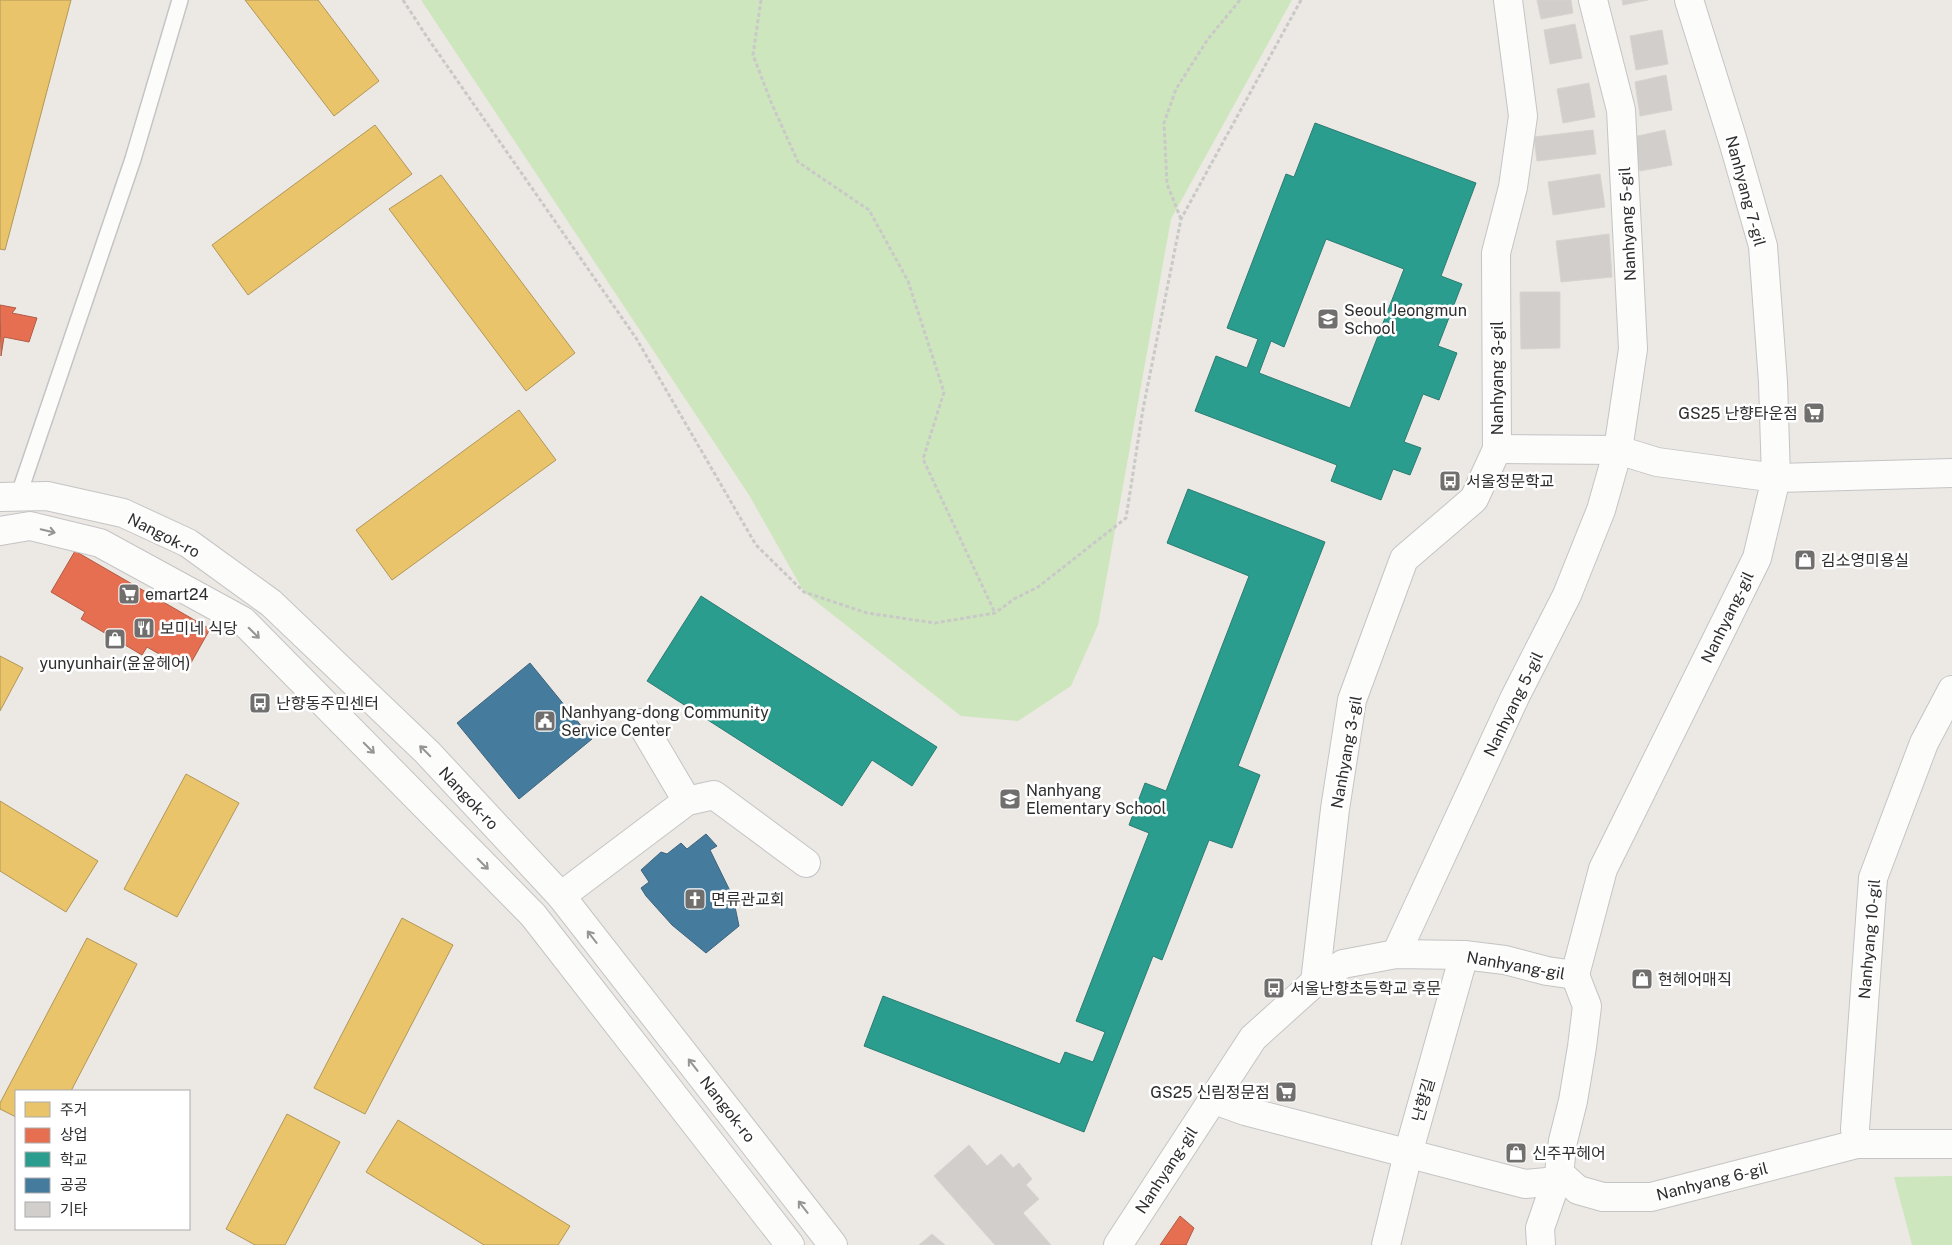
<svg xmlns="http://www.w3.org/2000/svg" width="1952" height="1245" font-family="'Public Sans','Noto Sans KR',sans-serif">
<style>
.green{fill:#cee6be}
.homes{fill:#e9c46a;stroke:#b19758}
.shops{fill:#e76f51;stroke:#b05c46}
.schools{fill:#2a9d8f;stroke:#2b7c72;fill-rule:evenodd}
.public{fill:#457b9d;stroke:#3e647c}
.building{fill:#d1cecb;stroke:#d7d4d0}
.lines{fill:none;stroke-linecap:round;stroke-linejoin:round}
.service-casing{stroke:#c5c4c5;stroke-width:18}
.minor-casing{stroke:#c5c4c5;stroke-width:30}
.tertiary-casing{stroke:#c5c4c5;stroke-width:30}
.secondary-casing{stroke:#c5c4c5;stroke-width:30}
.path{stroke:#c9c9c8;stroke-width:3;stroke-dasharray:4 2.5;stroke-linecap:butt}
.service{stroke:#fcfcfb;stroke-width:15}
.minor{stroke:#fcfcfb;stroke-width:28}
.tertiary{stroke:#fcfcfb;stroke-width:28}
.secondary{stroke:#fcfcfb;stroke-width:28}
.oneway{stroke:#959594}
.labels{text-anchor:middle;stroke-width:5;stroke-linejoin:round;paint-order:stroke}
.street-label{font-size:16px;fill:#2e2e2e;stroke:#fff}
.poi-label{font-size:16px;fill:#2e2e2e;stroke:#fff;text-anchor:start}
</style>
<rect width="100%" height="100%" fill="#ece8e4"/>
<g class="green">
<polygon points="421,0 1292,0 1171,219 1098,625 1071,686 1018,721 961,716 804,592 749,495"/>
<polygon points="1952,1176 1952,1245 1912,1245 1894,1177"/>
</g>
<g class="homes">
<polygon points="0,0 71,0 5,250 0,249"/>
<polygon points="245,0 318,0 379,81 334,116"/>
<polygon points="375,125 412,174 248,295 212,245"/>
<polygon points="441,175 575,353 526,391 389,209"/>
<polygon points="519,410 556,460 392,580 356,530"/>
<polygon points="0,656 23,668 0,711"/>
<polygon points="186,774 239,803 177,917 124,889"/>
<polygon points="0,801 98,861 66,912 0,871"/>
<polygon points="402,918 453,945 365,1114 314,1088"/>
<polygon points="87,938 137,964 71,1091 16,1091 16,1117 0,1109 0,1103"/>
<polygon points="287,1114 340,1142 285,1245 255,1245 226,1229"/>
<polygon points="398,1120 570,1226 558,1245 484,1245 366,1172"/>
</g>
<g class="shops">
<polygon points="0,305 16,308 12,313 37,318 29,342 4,337 1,356"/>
<polygon points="75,551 210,629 187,670 147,647 142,655 81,619 85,612 51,592"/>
<polygon points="1180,1216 1194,1228 1186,1245 1160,1245"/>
</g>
<g class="schools">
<path d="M1315,123L1476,183L1441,276L1462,284L1438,346L1457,353L1439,400L1423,394L1404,442L1421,448L1410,475L1393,469L1381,500L1331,481L1337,465L1195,411L1216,356L1247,368L1258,339L1227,328L1286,174L1294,177ZM1326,239L1404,269L1350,408L1259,373L1271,341L1284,347Z"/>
<polygon points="1188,489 1325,542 1238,766 1260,775 1232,848 1209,840 1162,960 1153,956 1084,1132 864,1046 883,996 1060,1064 1065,1052 1093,1062 1105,1032 1076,1021 1149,833 1129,825 1145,783 1166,791 1249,576 1167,543"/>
<polygon points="701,596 937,747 912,786 872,760 842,806 647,681"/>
</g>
<g class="public">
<polygon points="530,663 592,739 519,799 457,723"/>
<polygon points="706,834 717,846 710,850 733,897 739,926 706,953 672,925 646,896 641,888 649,882 641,870 661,852 667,854 681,843 687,849"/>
</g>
<g class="building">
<polygon points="1537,0 1571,0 1573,13 1541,19"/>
<polygon points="1622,0 1648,0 1623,5"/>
<polygon points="1575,24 1582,58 1550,64 1544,30"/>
<polygon points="1662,30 1668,64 1636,70 1630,36"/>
<polygon points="1666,75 1672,110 1640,116 1635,82"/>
<polygon points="1589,83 1595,117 1563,123 1557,89"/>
<polygon points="1593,130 1596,154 1537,161 1534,137"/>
<polygon points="1665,130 1672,165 1640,171 1633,137"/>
<polygon points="1600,174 1605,207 1553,215 1548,182"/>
<polygon points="1609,234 1612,277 1561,282 1556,241"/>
<polygon points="1520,292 1560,292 1560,348 1521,349"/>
<polygon points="969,1145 987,1166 1001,1154 1013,1168 1019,1163 1032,1179 1026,1185 1039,1199 1023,1213 1051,1245 995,1245 934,1176"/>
<polygon points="932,1234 945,1245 919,1245"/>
</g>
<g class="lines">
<g class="service-casing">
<polyline id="service" points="18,497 133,159 180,0"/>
</g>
<g class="minor-casing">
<g id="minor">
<polyline points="1497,449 1618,450 1657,462 1776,478 1773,382 1763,246 1733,141 1689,0"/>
<polyline points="641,723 687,801"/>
<polyline points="561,896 687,801 714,795 806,863"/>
<polyline points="1396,954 1515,697 1567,595 1601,510 1618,450 1633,349 1621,110 1593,0"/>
<polyline points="1575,975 1587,1006 1582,1047 1573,1101 1563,1141 1559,1173 1578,1190 1603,1197 1651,1197 1857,1144 1952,1144"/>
<polyline points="1315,982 1335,809 1352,700 1404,559 1474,499 1497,449 1496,253 1513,187 1523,116 1508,0"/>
<polyline points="1212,1099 1245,1111 1525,1184 1558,1181"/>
<polyline points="1857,1144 1855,1129 1873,878 1924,743 1952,690"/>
<polyline points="1386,1245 1408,1154 1464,955"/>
<polyline points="1541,1245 1540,1228 1559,1173"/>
</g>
</g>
<g class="tertiary-casing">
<polyline id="tertiary" points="1118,1245 1253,1038 1315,982 1343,964 1396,954 1464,955 1505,960 1547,971 1575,975 1603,869 1757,558 1776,478 1952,473"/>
</g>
<g class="secondary-casing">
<g id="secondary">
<polyline points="0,497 47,496 123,513 188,543 271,603 427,752 561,896 833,1245"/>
<polyline points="0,531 30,526 100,543 243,621 533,915 790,1245"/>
</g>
</g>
<g class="path">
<polyline points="403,0 427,37 636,338 756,545 804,592 867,613 935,623 995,613 1014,599 1038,587 1126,518 1143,409 1181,219 1301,0"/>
<polyline points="761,0 753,55 771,102 798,162 869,210 908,281 944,392 923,459 995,613"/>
<polyline points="1181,219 1167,184 1164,123 1176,89 1208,39 1240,0"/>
</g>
<use href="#service" class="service"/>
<use href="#minor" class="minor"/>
<use href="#tertiary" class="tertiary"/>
<use href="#secondary" class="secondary"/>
</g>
<defs><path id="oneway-shaft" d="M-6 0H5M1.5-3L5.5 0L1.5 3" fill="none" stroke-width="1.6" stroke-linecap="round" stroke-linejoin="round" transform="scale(1.25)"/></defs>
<g class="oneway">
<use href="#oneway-shaft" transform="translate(48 531) rotate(13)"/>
<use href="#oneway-shaft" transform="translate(254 633) rotate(45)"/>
<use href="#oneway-shaft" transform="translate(369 748) rotate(45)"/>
<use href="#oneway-shaft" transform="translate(425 751) rotate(-135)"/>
<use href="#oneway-shaft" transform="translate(483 864) rotate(45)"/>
<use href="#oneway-shaft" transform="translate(592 937) rotate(-128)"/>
<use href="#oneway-shaft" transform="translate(693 1065) rotate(-128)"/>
<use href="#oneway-shaft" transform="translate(803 1207) rotate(-128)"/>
</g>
<defs>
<g id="school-square" transform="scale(1.125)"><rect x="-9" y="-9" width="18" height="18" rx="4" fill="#706f6e" stroke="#fff"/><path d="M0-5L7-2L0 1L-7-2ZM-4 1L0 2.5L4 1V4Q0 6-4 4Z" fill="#fff"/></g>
<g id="supermarket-square" transform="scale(1.125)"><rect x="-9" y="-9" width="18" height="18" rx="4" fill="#706f6e" stroke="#fff"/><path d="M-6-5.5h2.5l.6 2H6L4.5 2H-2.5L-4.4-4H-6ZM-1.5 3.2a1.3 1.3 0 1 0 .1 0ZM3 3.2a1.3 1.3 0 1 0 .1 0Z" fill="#fff"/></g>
<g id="bus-square" transform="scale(1.125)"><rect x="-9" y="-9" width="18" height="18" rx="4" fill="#706f6e" stroke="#fff"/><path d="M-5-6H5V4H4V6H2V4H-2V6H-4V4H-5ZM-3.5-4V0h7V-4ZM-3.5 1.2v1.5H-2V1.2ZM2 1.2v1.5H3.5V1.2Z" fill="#fff"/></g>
<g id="shop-square" transform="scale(1.125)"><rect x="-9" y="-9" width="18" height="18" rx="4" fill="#706f6e" stroke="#fff"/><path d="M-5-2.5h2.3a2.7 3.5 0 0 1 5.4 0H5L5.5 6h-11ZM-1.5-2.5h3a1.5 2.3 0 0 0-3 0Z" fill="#fff"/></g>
<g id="restaurant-square" transform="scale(1.125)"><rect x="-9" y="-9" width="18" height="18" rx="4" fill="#706f6e" stroke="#fff"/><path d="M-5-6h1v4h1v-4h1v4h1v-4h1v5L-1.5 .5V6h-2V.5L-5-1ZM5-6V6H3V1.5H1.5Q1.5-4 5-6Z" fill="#fff"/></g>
<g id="civic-square" transform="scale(1.125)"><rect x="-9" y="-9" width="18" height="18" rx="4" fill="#706f6e" stroke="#fff"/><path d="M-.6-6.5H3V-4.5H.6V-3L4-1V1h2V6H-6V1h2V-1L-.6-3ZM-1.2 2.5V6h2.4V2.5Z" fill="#fff"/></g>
<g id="church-square" transform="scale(1.125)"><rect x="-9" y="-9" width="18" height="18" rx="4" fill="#706f6e" stroke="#fff"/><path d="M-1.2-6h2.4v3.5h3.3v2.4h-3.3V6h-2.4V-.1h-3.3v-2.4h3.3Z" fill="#fff"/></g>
</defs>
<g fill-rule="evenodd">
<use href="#school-square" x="1328" y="319"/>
<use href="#supermarket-square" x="1814" y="413"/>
<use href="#bus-square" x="1450" y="481"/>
<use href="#shop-square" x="1805" y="560"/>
<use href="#supermarket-square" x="129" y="594"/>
<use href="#restaurant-square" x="144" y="628"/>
<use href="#shop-square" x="115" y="639"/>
<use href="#bus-square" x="260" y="703"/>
<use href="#civic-square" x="545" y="721"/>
<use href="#school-square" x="1010" y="799"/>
<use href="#church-square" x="695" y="899"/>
<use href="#shop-square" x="1642" y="979"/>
<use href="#bus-square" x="1274" y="988"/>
<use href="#supermarket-square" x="1286" y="1092"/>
<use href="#shop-square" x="1516" y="1153"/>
</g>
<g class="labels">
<g class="street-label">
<text transform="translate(1746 191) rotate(75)" y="6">Nanhyang 7-gil</text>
<text transform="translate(1627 224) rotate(-93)" y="6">Nanhyang 5-gil</text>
<text transform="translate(1497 378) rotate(-90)" y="6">Nanhyang 3-gil</text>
<text transform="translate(164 535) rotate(27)" y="6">Nangok-ro</text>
<text transform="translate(1727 617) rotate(-64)" y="6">Nanhyang-gil</text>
<text transform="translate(1513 704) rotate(-64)" y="6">Nanhyang 5-gil</text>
<text transform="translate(1346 752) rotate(-80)" y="6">Nanhyang 3-gil</text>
<text transform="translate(469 798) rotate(47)" y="6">Nangok-ro</text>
<text transform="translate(1869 939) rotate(-85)" y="6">Nanhyang 10-gil</text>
<text transform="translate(1516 965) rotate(10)" y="6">Nanhyang-gil</text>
<text transform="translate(1423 1100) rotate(-74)" y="6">난향길</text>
<text transform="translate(728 1109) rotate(52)" y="6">Nangok-ro</text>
<text transform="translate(1166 1170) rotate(-57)" y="6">Nanhyang-gil</text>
<text transform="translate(1712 1181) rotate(-14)" y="6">Nanhyang 6-gil</text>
</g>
<g class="poi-label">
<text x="1344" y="316">Seoul Jeongmun<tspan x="1344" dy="18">School</tspan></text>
<text x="1798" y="419" text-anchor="end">GS25 난향타운점</text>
<text x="1466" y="487">서울정문학교</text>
<text x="1821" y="566">김소영미용실</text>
<text x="145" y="600">emart24</text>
<text x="160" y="634">보미네 식당</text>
<text x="115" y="669" text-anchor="middle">yunyunhair(윤윤헤어)</text>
<text x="276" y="709">난향동주민센터</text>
<text x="561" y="718">Nanhyang-dong Community<tspan x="561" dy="18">Service Center</tspan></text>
<text x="1026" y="796">Nanhyang<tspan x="1026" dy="18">Elementary School</tspan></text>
<text x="711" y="905">면류관교회</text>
<text x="1658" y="985">현헤어매직</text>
<text x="1290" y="994">서울난향초등학교 후문</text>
<text x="1270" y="1098" text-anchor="end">GS25 신림정문점</text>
<text x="1532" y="1159">신주꾸헤어</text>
</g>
</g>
<rect x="15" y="1090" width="175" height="140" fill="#ffffff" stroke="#ababab"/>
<rect x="25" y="1102" width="25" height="15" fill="#e9c46a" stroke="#ababab"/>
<text x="60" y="1115" font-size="15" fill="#2e2e2e">주거</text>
<rect x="25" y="1128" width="25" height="15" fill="#e76f51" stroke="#ababab"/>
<text x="60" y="1140" font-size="15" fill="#2e2e2e">상업</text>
<rect x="25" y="1152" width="25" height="15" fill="#2a9d8f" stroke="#ababab"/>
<text x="60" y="1165" font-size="15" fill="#2e2e2e">학교</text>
<rect x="25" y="1178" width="25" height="15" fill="#457b9d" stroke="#ababab"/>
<text x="60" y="1190" font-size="15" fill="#2e2e2e">공공</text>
<rect x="25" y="1202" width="25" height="15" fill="#d1cecb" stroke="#ababab"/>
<text x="60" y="1215" font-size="15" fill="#2e2e2e">기타</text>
</svg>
